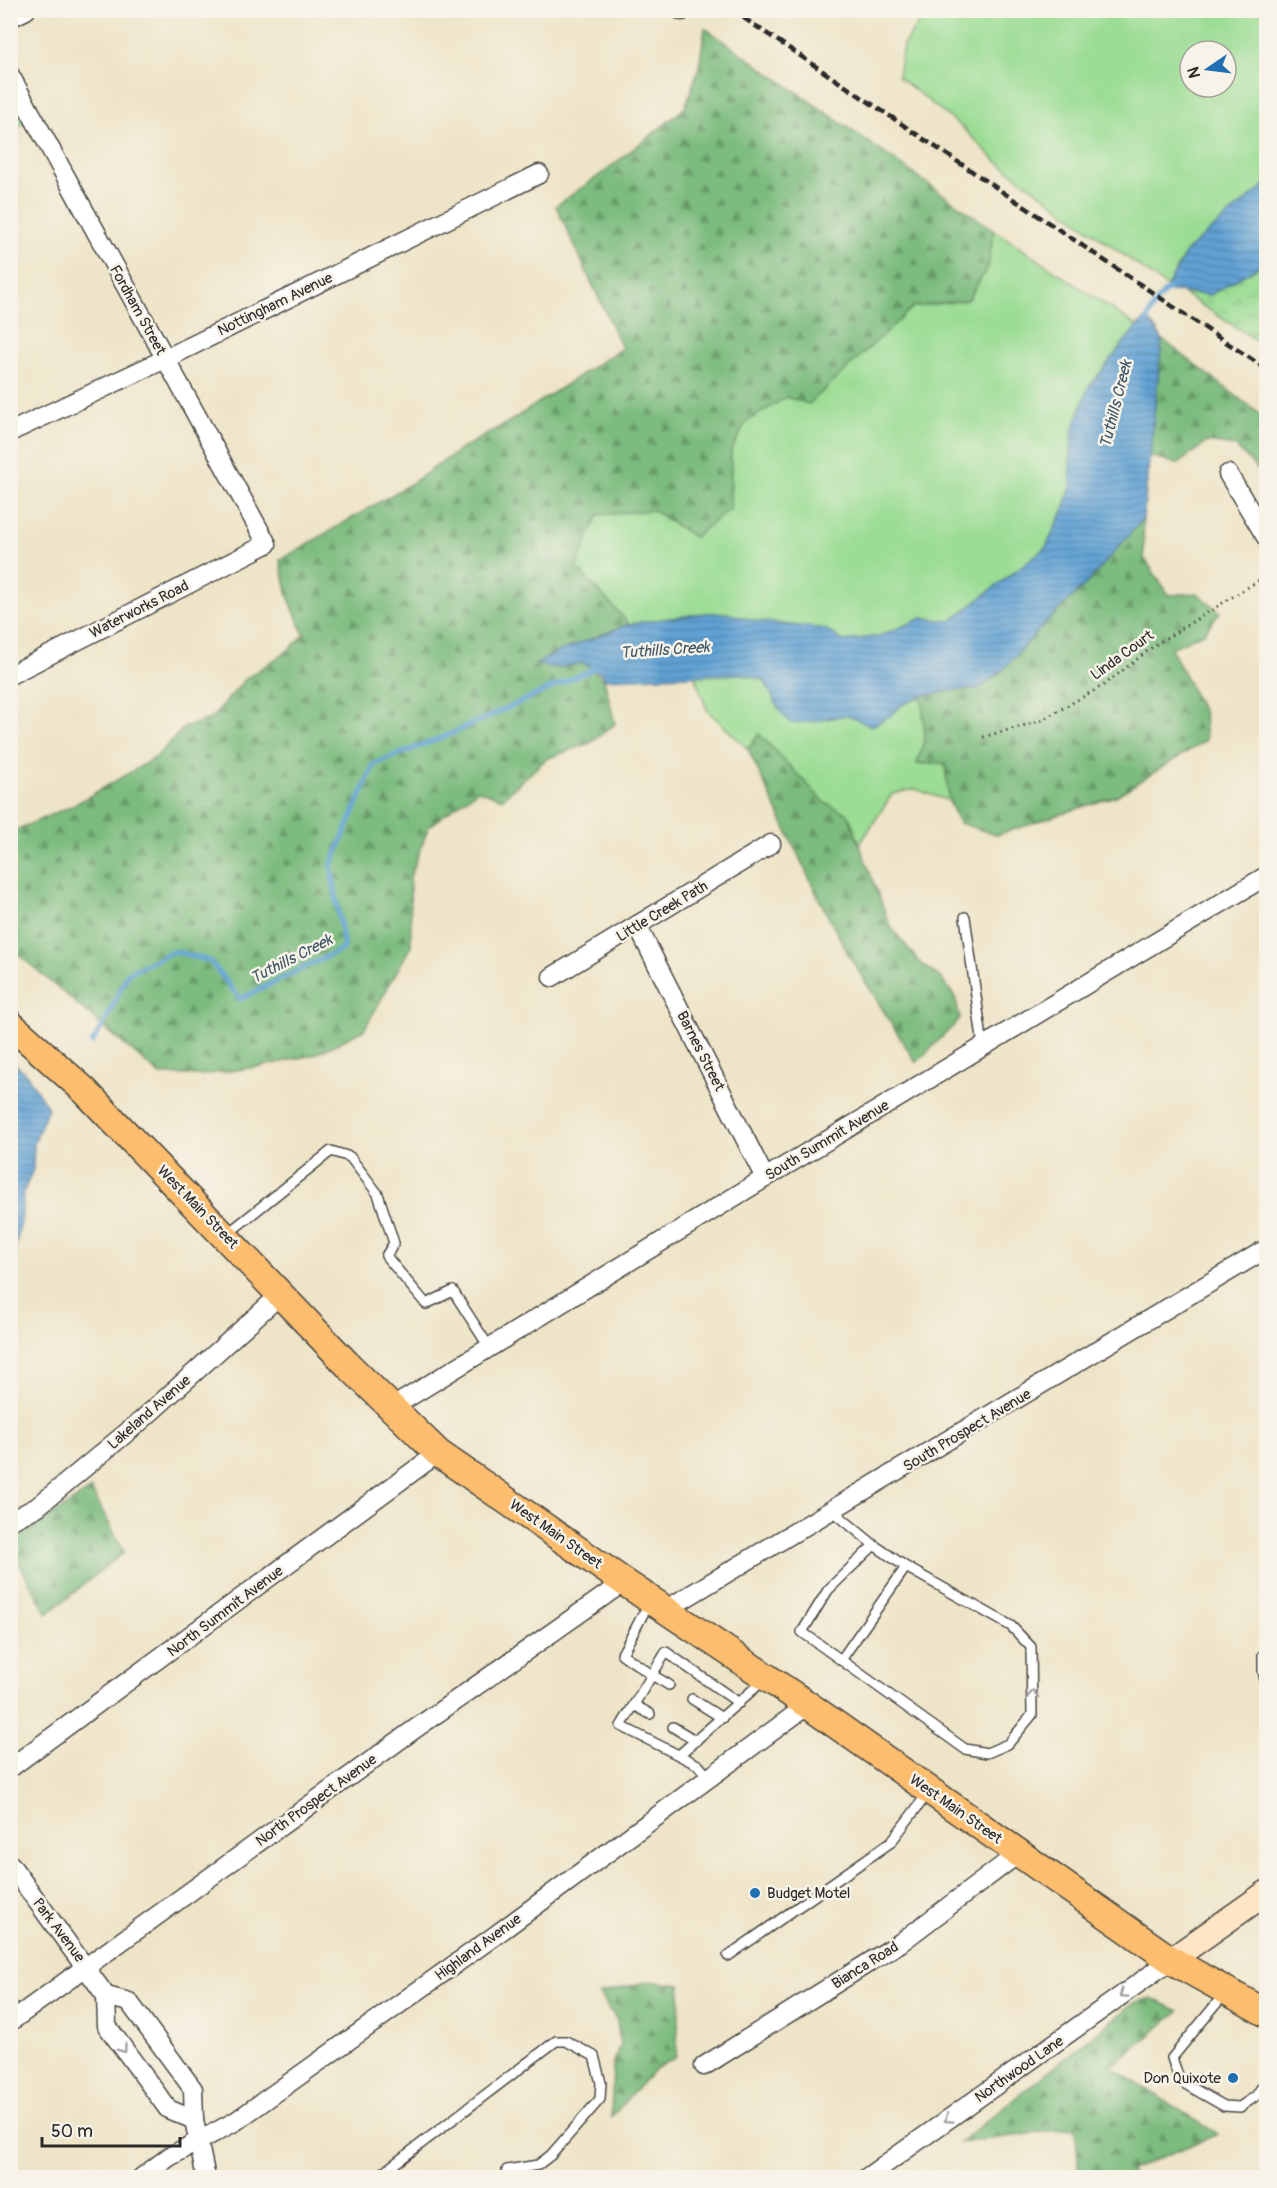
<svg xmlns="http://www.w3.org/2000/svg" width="1277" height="2188" font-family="Pangolin,sans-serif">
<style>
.green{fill:#9bdd94;stroke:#638460;stroke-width:1.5;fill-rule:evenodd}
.forest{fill:url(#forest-firs);stroke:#547454;stroke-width:1.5}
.wetland{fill:url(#wetland-marsh);stroke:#638460;stroke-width:1.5}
.water{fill:url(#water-rules);stroke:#466680;stroke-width:1.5}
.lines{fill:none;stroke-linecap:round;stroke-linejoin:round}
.stream{stroke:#60a2d4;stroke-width:5}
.lane-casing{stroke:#484742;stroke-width:12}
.street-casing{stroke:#484742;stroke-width:21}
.secondary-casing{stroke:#484742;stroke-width:27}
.primary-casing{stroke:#484742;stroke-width:30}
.path{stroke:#484742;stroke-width:3;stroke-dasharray:1.5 4.5;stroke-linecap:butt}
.lane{stroke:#fff;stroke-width:9}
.street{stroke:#fff;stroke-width:18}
.secondary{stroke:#fee5c5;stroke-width:24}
.primary{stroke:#fcbd6e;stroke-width:27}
.rail{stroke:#2b2b2b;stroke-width:4.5;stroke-dasharray:9 4.5;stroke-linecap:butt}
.oneway{stroke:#a0a0a0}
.poi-dot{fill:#1f6fb2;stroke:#f7f3e8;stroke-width:2}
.labels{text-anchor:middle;stroke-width:5;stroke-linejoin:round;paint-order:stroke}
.street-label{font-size:15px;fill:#2b2b2b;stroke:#f7f3e8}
.poi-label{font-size:15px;fill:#2b2b2b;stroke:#f7f3e8;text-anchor:start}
.water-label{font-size:16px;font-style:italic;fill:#3e5566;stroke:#f7f3e8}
</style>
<defs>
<pattern id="forest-firs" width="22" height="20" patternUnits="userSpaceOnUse" patternTransform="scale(1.5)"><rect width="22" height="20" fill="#7cbc7e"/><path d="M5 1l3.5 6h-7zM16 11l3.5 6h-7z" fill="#669967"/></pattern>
<pattern id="wetland-marsh" width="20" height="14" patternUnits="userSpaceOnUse" patternTransform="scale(1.5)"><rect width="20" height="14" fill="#9bdd94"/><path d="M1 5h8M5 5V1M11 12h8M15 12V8" fill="none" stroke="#86be80"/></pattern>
<pattern id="water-rules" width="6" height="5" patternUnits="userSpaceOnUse" patternTransform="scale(1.5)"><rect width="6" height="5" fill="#60a2d4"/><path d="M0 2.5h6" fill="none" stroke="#4f84ac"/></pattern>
</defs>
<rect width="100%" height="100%" fill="#f7f3e8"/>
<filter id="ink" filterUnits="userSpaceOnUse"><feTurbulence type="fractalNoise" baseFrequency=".0167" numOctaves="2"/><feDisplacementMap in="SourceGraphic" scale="12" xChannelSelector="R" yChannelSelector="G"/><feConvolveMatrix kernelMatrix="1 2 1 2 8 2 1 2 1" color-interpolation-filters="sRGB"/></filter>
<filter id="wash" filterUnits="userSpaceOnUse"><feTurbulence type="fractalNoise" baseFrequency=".008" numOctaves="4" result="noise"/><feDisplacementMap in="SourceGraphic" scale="24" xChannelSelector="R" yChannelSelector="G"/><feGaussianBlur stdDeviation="1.35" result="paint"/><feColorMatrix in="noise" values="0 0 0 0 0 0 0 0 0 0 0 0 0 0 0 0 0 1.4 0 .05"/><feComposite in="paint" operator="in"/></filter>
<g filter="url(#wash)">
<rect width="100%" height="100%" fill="#eee4c7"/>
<g class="green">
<path d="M927,11H1266V184L1187,250L1167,287L995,160L963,128L898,77L903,45ZM1190,51H1226V87H1190Z"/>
<polygon points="10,93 26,122 11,129 10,129"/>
<polygon points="994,230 1137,326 1088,388 1073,430 1070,463 1071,486 1065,507 1046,547 951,621 922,618 880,636 843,641 825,629 756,621 726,613 706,613 629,624 576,567 598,515 653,510 694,537 730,509 731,451 746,422 786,397 809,404 913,306 968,300 988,266"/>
<polygon points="741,674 764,680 780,711 792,722 817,721 846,715 890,716 902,705 922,696 925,738 917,764 945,763 949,801 915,789 892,794 860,844 848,814 825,803 759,735 748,749 707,710 695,676"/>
</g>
<g class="forest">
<polygon points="705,28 994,230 988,266 968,300 913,307 809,404 786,397 746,422 731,451 730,509 694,537 653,510 598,515 576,567 629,624 553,654 537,665 559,668 583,662 604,679 615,724 590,743 546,759 502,799 478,790 429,826 410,877 411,946 364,1030 316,1054 264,1066 202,1075 160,1075 11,948 11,832 74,805 155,758 184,728 212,718 245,679 289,650 304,635 288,596 280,560 412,483 463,448 512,420 622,348 556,206 604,172 685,108 699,67"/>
<polygon points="1162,339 1266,419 1266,478 1235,446 1207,442 1178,464 1150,456"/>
<polygon points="1143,519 1144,558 1169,595 1197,593 1220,612 1204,633 1171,648 1204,714 1206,740 1116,796 997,835 959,823 949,801 945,763 917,764 925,738 922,696 956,690 978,689 1003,670 1046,622 1089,581"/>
<polygon points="759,734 825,803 848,814 890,926 920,963 941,978 955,997 960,1019 916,1063 850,957 819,899 748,749"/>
<polygon points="91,1489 124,1552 47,1614 11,1548 11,1543"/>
<polygon points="649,1981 681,1985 676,2057 655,2069 611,2117 613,2065 620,2044 617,2020 599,1994"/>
<polygon points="1151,1998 1179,2011 1111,2067 1218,2134 1130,2170 1133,2178 1073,2177 1079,2170 1075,2128 959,2143 1134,2003"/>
</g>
<polygon class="wetland" points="1266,262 1266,342 1254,339 1183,293 1210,295"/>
<g class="water">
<polygon points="1266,184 1266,262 1210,295 1165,291 1187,250"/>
<polygon points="1148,318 1162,339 1143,519 1089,581 1046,622 1003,670 978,689 956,690 922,696 902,705 890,716 872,726 846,715 817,721 791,723 780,711 764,680 741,674 604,679 603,674 583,663 559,668 536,665 553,654 629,624 706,613 726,613 756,621 825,629 843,641 880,636 922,618 951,621 1046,547 1065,507 1071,486 1070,463 1073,430 1088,388 1137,326"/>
<polygon points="11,1060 27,1075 48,1108 34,1143 33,1170 23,1193 22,1217 11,1268"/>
</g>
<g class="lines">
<g class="stream">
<path d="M1146,324C1149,312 1160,294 1170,288"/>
<polyline points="92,1043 106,1020 128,973 174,951 210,961 240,999 344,948 331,866 374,764 446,736 595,668 601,668"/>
</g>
</g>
</g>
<g filter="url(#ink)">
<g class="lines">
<g class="lane-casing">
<g id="lane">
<polyline points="965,917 983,1046"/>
<polyline points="226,1235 331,1151 350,1157 378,1194 394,1243 386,1256 426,1304 453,1291 489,1347"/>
<polyline points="833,1511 874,1545 828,1590 802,1632 965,1749 987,1753 1008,1744 1032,1715 1031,1647 1011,1626 906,1567 874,1545"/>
<polyline points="650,1601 622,1654 652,1675 621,1726 698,1765 709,1778"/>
<polyline points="1266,1652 1263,1655 1263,1671 1266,1684"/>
<polyline points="841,1660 906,1567"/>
<polyline points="669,1685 652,1675 666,1652 739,1703"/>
<polyline points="692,1699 722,1718"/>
<polyline points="634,1705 650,1714"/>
<polyline points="673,1727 696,1741"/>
<polyline points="679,1755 765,1679"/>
<polyline points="728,1956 891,1842 928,1793"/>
<polyline points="1226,1992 1172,2058 1180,2081 1224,2106 1240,2107 1256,2096 1266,2081"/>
<polyline points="376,2178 556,2041 566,2041 594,2056 601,2083 600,2099 551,2155 538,2165 507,2170"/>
</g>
</g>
<g class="street-casing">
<g id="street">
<polyline points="682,10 682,11"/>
<polyline points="10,18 26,10"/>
<polyline points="10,75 267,544 10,675"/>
<polyline points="10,432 165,359 539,174"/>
<polyline points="1228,474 1266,537"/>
<polyline points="637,925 765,1178"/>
<polyline points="552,977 771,844"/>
<polyline points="391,1408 765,1178 1266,876"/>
<polyline points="10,1521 37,1507 143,1419 281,1294"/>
<polyline points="667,1609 1266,1249"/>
<polyline points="10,1768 438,1453"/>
<polyline points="10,1864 106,1996 107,2026 168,2109 194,2120"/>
<polyline points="106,1996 129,2002 193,2089 194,2120 206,2178"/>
<polyline points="10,2022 412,1731 624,1582"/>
<polyline points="704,2066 900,1943 1019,1853"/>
<polyline points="141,2178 169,2157 236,2121 493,1937 808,1705"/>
<polyline points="866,2178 1171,1960"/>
</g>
</g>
<g class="secondary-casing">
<polyline id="secondary" points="1171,1960 1266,1893"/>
</g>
<g class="primary-casing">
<polyline id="primary" points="10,1024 85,1091 348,1365 438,1453 624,1582 808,1705 1171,1960 1266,2013"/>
</g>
<polyline class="path" points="983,737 1040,721 1104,685 1155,645 1266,576"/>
<use href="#lane" class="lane"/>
<use href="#street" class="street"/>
<use href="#secondary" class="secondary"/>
<use href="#primary" class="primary"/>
<polyline class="rail" points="732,10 1266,369"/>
</g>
<defs><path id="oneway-chevron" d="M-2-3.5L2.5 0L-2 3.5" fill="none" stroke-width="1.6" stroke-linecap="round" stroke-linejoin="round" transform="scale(1.5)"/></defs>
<g class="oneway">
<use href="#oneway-chevron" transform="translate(1033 1694) rotate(-88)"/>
<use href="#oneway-chevron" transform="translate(1123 1994) rotate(145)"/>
<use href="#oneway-chevron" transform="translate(123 2049) rotate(54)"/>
<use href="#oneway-chevron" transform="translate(948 2119) rotate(145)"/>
</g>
</g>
<g class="poi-dot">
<circle cx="755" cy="1893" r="6"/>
<circle cx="1233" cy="2078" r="6"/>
</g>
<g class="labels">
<g class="street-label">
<text transform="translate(275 304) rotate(-26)" y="5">Nottingham Avenue</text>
<text transform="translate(138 310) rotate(61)" y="5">Fordham Street</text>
<text transform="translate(139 609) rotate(-27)" y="5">Waterworks Road</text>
<text transform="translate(1122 655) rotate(-36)" y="5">Linda Court</text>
<text transform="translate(662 911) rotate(-31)" y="5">Little Creek Path</text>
<text transform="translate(701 1051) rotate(63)" y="5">Barnes Street</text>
<text transform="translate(827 1140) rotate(-31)" y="5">South Summit Avenue</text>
<text transform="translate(198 1207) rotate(46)" y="5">West Main Street</text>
<text transform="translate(149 1412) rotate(-41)" y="5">Lakeland Avenue</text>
<text transform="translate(967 1430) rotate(-31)" y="5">South Prospect Avenue</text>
<text transform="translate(556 1534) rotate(35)" y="5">West Main Street</text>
<text transform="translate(225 1611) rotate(-37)" y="5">North Summit Avenue</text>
<text transform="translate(316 1800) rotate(-36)" y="5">North Prospect Avenue</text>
<text transform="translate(956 1809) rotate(35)" y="5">West Main Street</text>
<text transform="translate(59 1930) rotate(53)" y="5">Park Avenue</text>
<text transform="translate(478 1947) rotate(-36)" y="5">Highland Avenue</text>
<text transform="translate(865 1965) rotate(-32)" y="5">Bianca Road</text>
<text transform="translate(1019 2069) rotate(-35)" y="5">Northwood Lane</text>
</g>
<g class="poi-label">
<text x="767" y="1898">Budget Motel</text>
<text x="1221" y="2083" text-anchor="end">Don Quixote</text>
</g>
<g class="water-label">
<text transform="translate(1115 404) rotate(-76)" y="6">Tuthills Creek</text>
<text transform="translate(665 649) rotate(-4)" y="6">Tuthills Creek</text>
<text transform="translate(291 958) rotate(-27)" y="6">Tuthills Creek</text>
</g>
</g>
<rect width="1277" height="2188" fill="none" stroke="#f7f3e8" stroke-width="36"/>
<g transform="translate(1208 69) rotate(256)"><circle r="28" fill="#f7f3e8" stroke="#a5a39c" stroke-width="1.5"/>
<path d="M0-4.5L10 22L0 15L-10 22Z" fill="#1f6fb2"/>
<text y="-9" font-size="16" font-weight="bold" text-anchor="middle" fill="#2b2b2b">N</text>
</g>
<path d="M42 2137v9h138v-9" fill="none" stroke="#2b2b2b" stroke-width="3"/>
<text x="51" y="2137" font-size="18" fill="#2b2b2b" stroke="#f7f3e8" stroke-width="4.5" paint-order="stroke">50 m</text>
</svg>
